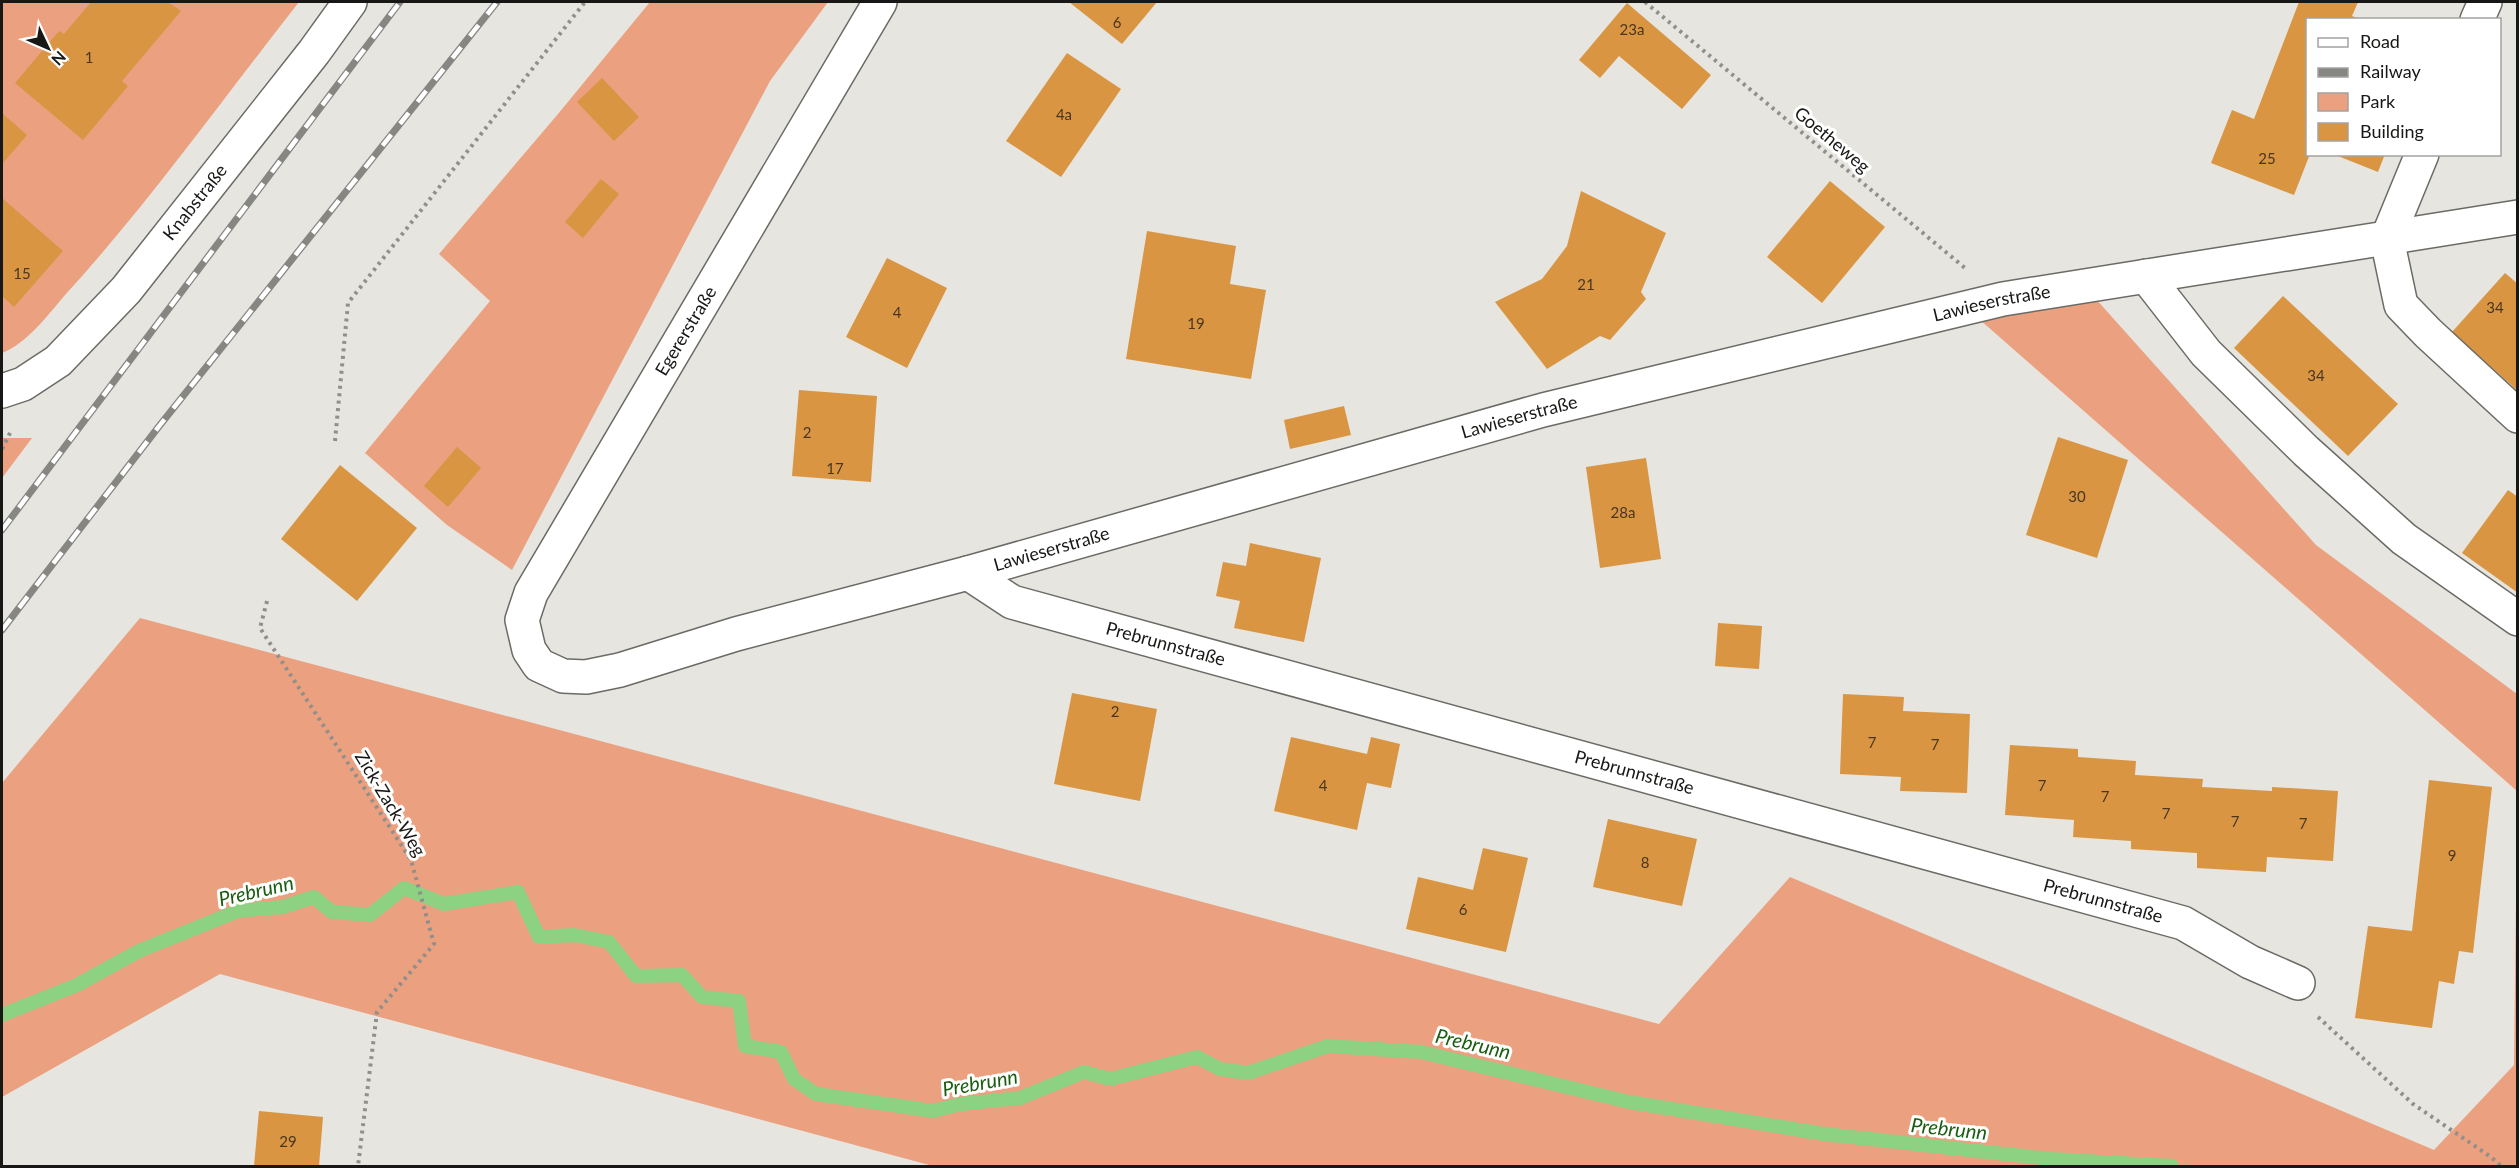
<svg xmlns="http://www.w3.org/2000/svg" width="2519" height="1168" font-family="Lato,sans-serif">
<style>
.green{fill:#eba07f}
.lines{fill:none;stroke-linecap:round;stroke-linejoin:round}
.stream{stroke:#8dd183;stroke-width:14}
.building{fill:#d99542}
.minor-casing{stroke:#6b6a65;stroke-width:36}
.path{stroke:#908f8b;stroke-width:4;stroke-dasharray:3 4.5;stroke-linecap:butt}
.minor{stroke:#fff;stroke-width:33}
.rail-casing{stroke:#868682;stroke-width:7}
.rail{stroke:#fff;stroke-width:4.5;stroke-dasharray:14;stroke-linecap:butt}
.labels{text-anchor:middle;stroke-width:6;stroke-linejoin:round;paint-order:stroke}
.number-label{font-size:15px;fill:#483620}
.street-label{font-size:18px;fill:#171715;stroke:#fff}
.water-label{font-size:20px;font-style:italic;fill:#1a5c10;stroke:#fff}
</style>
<rect width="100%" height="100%" fill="#e6e5df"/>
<g class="green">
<path d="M2,2H299C222,100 149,203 65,295C48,315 27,343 2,353Z"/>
<polygon points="650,2 828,2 770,81 512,570 447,525 365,453 490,301 439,254 558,114"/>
<polygon points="2095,298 2316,545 2517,694 2517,791 1979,319"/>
<polygon points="2,438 32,438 2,478"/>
<polygon points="140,618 1659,1024 1790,877 2434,1150 2514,1065 2517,822 2517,1166 933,1166 220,974 2,1097 2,783"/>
</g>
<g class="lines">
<polyline class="stream" points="2,1015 77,985 139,951 238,911 283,907 314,897 332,912 370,915 404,888 444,904 518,892 539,937 574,935 609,942 636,976 682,975 702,997 739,1001 745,1046 781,1052 794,1079 816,1094 933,1111 961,1104 1020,1098 1084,1072 1110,1079 1197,1057 1220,1069 1248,1073 1328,1046 1421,1052 1629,1102 1824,1134 2050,1159 2172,1166"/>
</g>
<g class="building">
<polygon points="91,2 168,2 181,11 122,81 128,86 83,140 15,83 59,31 64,34"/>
<polygon points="1069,2 1157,2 1122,44"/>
<polygon points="2299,2 2358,2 2352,16 2360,19 2308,20 2308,154 2310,154 2294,195 2211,163 2232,110 2254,119"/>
<polygon points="1627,3 1711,75 1682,109 1619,56 1600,78 1579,60"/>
<polygon points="1067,53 1121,89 1061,177 1006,141"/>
<polygon points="602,78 639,117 614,141 577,102"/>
<polygon points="2,113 27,135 3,163 2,162"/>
<polygon points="2333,154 2385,154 2378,172"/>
<polygon points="601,179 619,194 583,238 565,222"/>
<polygon points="1830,181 1885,227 1822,303 1767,257"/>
<polygon points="1581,191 1666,233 1641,292 1646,299 1610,340 1600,336 1547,369 1495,302 1542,279 1567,246"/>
<polygon points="2,198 63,251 14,307 2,296"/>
<polygon points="1147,231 1236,246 1230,284 1266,290 1251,379 1126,359"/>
<polygon points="887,258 947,288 907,368 846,337"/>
<polygon points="2505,273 2518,284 2518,391 2452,332"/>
<polygon points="2283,296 2398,404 2348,456 2234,348"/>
<polygon points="799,390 877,396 871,482 792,476"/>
<polygon points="1344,406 1351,435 1290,449 1284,420"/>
<polygon points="2058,437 2128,460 2097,558 2026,535"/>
<polygon points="457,447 481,468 448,507 424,486"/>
<polygon points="1646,458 1661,559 1600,568 1586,467"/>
<polygon points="340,465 417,528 357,601 281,539"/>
<polygon points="2508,490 2518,497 2518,593 2462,553"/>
<polygon points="1250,543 1321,558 1304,642 1234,628 1240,601 1216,596 1223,562 1246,566"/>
<polygon points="1718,623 1762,626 1759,669 1715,666"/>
<polygon points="1072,693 1157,709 1140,801 1054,784"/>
<polygon points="1843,694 1904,697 1903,711 1970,714 1967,793 1900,791 1901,777 1840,774"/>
<polygon points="1291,737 1367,754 1371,737 1400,744 1391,788 1367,783 1357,830 1274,811"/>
<polygon points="2010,745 2078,749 2078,757 2136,761 2135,775 2203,779 2202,787 2272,791 2272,787 2338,791 2333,861 2267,857 2266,872 2197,868 2197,853 2131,849 2131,841 2073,837 2074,820 2005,815"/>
<polygon points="2429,780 2492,787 2473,953 2459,951 2454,984 2439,981 2432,1028 2355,1018 2368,926 2412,931"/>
<polygon points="1608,819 1697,839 1682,906 1593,887"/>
<polygon points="1483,848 1528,858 1506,952 1406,929 1418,877 1473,890"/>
<polygon points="259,1111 323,1117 319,1166 254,1166"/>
</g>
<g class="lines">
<g class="minor-casing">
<g id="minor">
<path id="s1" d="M880,2L531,593L522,620L529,650L539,665L563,676L586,677L620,670L736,634L968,573L1543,410L2003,299L2518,217"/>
<polyline points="2477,20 2485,2"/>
<polyline points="2422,154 2387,239 2401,305 2428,333 2518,416"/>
<polyline points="2146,276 2206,353 2306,451 2404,539 2518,619"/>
<path id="s2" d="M2,391L23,384L58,361L126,290L314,52L350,2"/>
<path id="s3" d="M968,573L1012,602L2183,923L2250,962L2298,983"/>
</g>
</g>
<g class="path">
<polyline points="1645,2 1965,268"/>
<polyline points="335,441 348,303 585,2"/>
<polyline points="2,449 12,429"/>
<polyline points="267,601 260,628 411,860 434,944 377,1012 358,1166"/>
<polyline points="2318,1017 2413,1104 2491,1157 2501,1166"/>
</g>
<use href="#minor" class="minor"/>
<g class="rail-casing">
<g id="rail">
<polyline points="2,530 400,2"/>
<polyline points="2,630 160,425 497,2"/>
</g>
</g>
<use href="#rail" class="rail"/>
</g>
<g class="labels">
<g class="number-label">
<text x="1117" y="28">6</text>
<text x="1632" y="35">23a</text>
<text x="89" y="63">1</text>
<text x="1064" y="120">4a</text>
<text x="2267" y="164">25</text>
<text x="22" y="279">15</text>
<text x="1586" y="290">21</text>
<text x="2495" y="313">34</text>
<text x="897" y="318">4</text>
<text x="1196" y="329">19</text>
<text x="2316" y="381">34</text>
<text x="807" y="438">2</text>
<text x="835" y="474">17</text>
<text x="2077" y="502">30</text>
<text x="1623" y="518">28a</text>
<text x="1115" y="717">2</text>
<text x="1872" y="748">7</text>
<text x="1935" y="750">7</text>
<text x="1323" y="791">4</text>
<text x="2042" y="791">7</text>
<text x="2105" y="802">7</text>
<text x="2166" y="819">7</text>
<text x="2235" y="827">7</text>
<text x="2303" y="829">7</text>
<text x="2452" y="861">9</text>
<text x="1645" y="868">8</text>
<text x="1463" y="915">6</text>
<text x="288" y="1147">29</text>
</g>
<g class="street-label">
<text transform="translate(1832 140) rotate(40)" y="6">Goetheweg</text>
<text dy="6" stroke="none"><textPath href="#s2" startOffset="274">Knabstraße</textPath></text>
<text dy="6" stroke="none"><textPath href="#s1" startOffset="2268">Lawieserstraße</textPath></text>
<text transform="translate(686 331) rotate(-59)" y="6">Egererstraße</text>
<text dy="6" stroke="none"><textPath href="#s1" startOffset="1782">Lawieserstraße</textPath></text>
<text dy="6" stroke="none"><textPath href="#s1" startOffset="1296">Lawieserstraße</textPath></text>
<text dy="6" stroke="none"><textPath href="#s3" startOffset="212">Prebrunnstraße</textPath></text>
<text dy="6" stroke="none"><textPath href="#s3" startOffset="698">Prebrunnstraße</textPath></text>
<text transform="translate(390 804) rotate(59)" y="6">Zick-Zack-Weg</text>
<text dy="6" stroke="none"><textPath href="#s3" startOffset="1184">Prebrunnstraße</textPath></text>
</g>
<g class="water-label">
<text transform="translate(256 891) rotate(-13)" y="7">Prebrunn</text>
<text transform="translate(1473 1044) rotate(13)" y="7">Prebrunn</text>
<text transform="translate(980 1083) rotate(-10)" y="7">Prebrunn</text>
<text transform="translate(1949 1129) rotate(6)" y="7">Prebrunn</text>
</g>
</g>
<rect width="2519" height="1168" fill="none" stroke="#171715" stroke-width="6"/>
<rect x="2306" y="18" width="195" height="138" fill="#ffffff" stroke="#a2a2a1" stroke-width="1.5"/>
<rect x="2318" y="38" width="30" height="9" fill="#ffffff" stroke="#a2a2a1" stroke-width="1.5"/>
<text x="2360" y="48" font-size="18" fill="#171715">Road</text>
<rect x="2318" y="68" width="30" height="9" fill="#868682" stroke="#a2a2a1" stroke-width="1.5"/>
<text x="2360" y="78" font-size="18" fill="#171715">Railway</text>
<rect x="2318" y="93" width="30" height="18" fill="#eba07f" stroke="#a2a2a1" stroke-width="1.5"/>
<text x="2360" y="108" font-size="18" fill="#171715">Park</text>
<rect x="2318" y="123" width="30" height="18" fill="#d99542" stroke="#a2a2a1" stroke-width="1.5"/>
<text x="2360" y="138" font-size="18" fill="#171715">Building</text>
<g transform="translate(48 48) rotate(134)" stroke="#ffffff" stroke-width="4.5" paint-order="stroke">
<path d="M0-4.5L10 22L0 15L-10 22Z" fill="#171715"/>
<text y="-9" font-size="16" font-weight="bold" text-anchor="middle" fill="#171715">N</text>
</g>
</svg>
